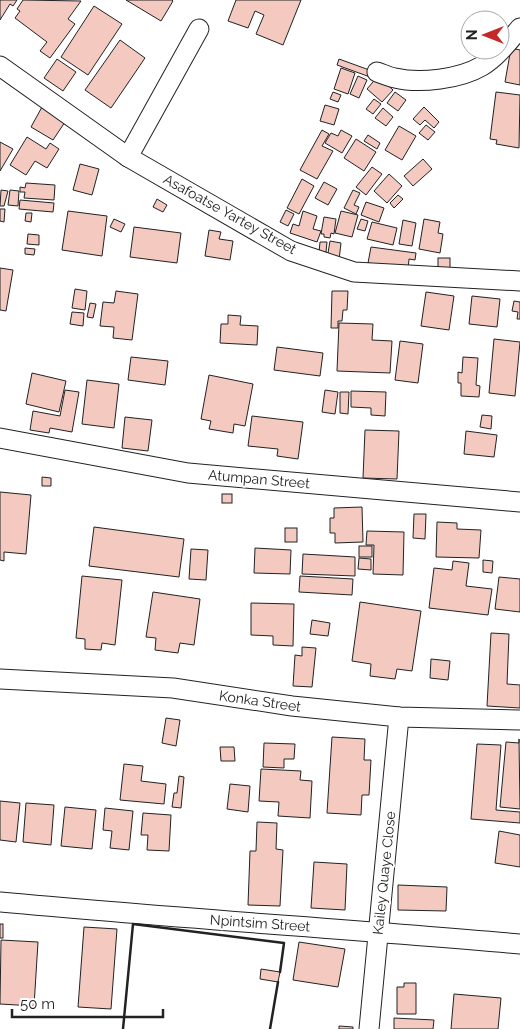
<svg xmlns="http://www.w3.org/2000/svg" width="520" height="1029" font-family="Raleway,sans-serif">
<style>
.building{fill:#f3c9c0;stroke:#222}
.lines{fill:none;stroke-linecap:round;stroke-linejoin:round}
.street-casing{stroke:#222;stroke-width:21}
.street{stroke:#fff;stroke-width:19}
.wall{stroke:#222;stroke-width:2.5}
.labels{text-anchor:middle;stroke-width:4;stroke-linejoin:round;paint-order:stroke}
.street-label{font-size:14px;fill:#222;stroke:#fff}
</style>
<rect width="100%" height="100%" fill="#fff"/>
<g class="building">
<polygon points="0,0 17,0 13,6 10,4 0,20"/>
<polygon points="23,0 81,1 68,19 75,24 50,58 40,51 47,42 15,18 20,11 17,9"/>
<polygon points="126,0 172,0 173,1 161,21"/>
<polygon points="236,0 301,0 283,45 256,34 264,15 255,11 248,28 228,21"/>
<polygon points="94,6 122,24 88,75 61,57"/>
<polygon points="120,40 145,58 111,108 85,90"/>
<polygon points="511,48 520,50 520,85 505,82"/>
<polygon points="57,59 76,72 63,91 44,78"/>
<polygon points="339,59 372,71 370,77 337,65"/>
<polygon points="341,68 355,73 348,94 334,89"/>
<polygon points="358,76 367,80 359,98 350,94"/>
<polygon points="378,76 393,90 382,102 367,89"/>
<polygon points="333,92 341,95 338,102 330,99"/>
<polygon points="395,92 406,100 398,111 387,103"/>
<polygon points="496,92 520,95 519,148 496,144 497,140 490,139"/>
<polygon points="374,99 381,104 373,114 366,109"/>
<polygon points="325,105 339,109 334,125 320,121"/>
<polygon points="42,107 65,122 53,140 31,127"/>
<polygon points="424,107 439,122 434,128 425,120 420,125 413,119"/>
<polygon points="383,108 393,117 386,126 375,118"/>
<polygon points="426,125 435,132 428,140 419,133"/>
<polygon points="399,126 416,136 402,160 385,150"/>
<polygon points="322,130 329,134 322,146 333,151 317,179 300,170"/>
<polygon points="341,130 352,136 342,153 325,143 331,133 338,136"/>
<polygon points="368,135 380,143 377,149 364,141"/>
<polygon points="27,137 46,149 50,143 59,149 47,168 35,161 26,175 10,165"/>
<polygon points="356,139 376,152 364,171 344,158"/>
<polygon points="0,142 13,149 0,171"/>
<polygon points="423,159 432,169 413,186 404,176"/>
<polygon points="80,164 99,169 92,195 73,190"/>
<polygon points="372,167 382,174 366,195 356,187"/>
<polygon points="389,174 402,186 387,203 374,191"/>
<polygon points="302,179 314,186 299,214 287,208"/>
<polygon points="324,182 337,189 328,205 315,198"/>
<polygon points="26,183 55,185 54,200 24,198 25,192 20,192 20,187 25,188"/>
<polygon points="1,190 8,191 4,206 0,206"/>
<polygon points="10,190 19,191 18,206 8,205"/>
<polygon points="353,190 360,193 354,205 359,207 356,214 344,208"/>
<polygon points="398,195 403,199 394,208 390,203"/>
<polygon points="157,199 167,205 163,212 153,207"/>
<polygon points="20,200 54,203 53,212 19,209"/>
<polygon points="366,202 384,208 379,222 361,215"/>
<polygon points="0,209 5,209 4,222 0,221"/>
<polygon points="286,210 294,214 288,226 280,222"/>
<polygon points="68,211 107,216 102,256 62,250"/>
<polygon points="303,211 317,216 313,229 321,231 317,242 290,233 293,224 299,226"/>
<polygon points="341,211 358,215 352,237 335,233"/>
<polygon points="26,213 32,213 31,222 25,221"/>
<polygon points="324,217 336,219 334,234 331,233 330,238 324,237 324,234 321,234"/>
<polygon points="114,219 125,224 121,232 110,227"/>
<polygon points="361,219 368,221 365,231 357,229"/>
<polygon points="424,219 440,222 438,233 443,234 440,253 419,249"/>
<polygon points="403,220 416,223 412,246 399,244"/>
<polygon points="372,222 397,228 393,245 367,239"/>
<polygon points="134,227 181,233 177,263 130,257"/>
<polygon points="209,230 221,232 219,239 233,241 230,260 205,256"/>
<polygon points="28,234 39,235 39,245 27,244"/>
<polygon points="330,241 341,243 339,260 327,259"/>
<polygon points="320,242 327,242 326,252 319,252"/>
<polygon points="371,247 416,253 415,260 409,259 408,269 368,263"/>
<polygon points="25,248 35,249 34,255 25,254"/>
<rect x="438" y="258" width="12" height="13"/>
<polygon points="0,268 13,270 6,311 0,310"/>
<polygon points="75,289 87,291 85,310 72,308"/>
<polygon points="116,291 138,294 132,340 113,338 114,327 100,326 103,302 114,303"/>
<polygon points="332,291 348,291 347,310 343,310 342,321 338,321 338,328 331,328"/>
<polygon points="426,292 454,296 449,330 421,326"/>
<polygon points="472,296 500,299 497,327 469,324"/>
<polygon points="514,301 520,302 520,319 517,319 518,312 512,311"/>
<polygon points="90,303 96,304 93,318 87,317"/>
<polygon points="72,312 84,313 83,326 70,324"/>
<polygon points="228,315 241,316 240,325 258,326 257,345 220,343 221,324 228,324"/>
<polygon points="339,323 373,324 372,340 392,341 390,373 337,371"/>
<polygon points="494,339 520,342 515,396 489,393"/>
<polygon points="400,341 423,344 418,383 395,380"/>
<polygon points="277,347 323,353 320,376 274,370"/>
<polygon points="131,357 168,361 165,385 128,380"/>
<polygon points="463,357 478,358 476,385 480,386 479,397 461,396 461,383 458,383 458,372 462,373"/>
<polygon points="32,373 66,381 59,412 26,404"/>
<polygon points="209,375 253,384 245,426 234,424 233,433 209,429 211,421 201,419"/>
<polygon points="87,380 119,384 114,428 82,424"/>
<polygon points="65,390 79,392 72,432 50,428 49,433 30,430 33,411 60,416"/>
<polygon points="325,390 338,392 335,414 322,412"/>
<polygon points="351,391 386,392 385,416 371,415 371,408 351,407"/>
<polygon points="340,392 349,392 348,414 340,413"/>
<polygon points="482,415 492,416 491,429 480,427"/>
<polygon points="252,416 303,422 298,459 277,456 278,449 248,446"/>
<polygon points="125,417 152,420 148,451 122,448"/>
<polygon points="365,430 399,431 397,479 363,478"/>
<polygon points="466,431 497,435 494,457 464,454"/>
<polygon points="42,477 51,478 51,486 42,486"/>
<polygon points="0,492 31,495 26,554 4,552 4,561 0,560"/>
<rect x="222" y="494" width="10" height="9"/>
<polygon points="362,507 363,542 335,543 335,533 330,533 330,518 334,518 334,508"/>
<polygon points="414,514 426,514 425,539 413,538"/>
<polygon points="437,522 457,523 457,529 481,530 479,558 436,557"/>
<polygon points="94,527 184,539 179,577 89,566"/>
<rect x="285" y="528" width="12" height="14"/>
<polygon points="367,531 404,532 403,575 373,574 374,545 366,545"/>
<rect x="359" y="546" width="13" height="11"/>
<polygon points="255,548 291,550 290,574 254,573"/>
<polygon points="191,549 208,550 206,580 189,579"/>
<polygon points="303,554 355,557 355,576 302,574"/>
<polygon points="359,558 371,559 371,570 358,569"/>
<polygon points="483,560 493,561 492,573 483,572"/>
<polygon points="453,561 469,563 466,586 492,589 488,615 429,608 434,568 452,570"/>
<polygon points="82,576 122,580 115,645 102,643 101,650 85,649 85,639 76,638"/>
<polygon points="300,576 353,579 352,595 299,592"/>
<polygon points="499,577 520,579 520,612 495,609"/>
<polygon points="153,592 200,599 194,645 180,643 178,653 155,650 156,638 146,637"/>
<polygon points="360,602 421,611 412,671 397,669 395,679 370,676 371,664 352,661"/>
<polygon points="251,603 294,604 293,646 273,645 273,636 251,635"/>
<polygon points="312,620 330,623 328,636 310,634"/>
<polygon points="491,633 509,634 507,684 520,685 520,708 487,706"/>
<polygon points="302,647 316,648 312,687 293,686 295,655 302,656"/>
<polygon points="431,659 450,661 448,680 430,678"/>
<polygon points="166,718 180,720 176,746 162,743"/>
<polygon points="332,737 365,739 364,760 371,760 369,795 362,795 361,815 327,813"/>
<polygon points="519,739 520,809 500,807 506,742 519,743"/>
<polygon points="264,743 295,744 294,759 284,759 284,768 263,767"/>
<polygon points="477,744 501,745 496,810 520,812 520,823 471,819"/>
<polygon points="220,747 234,747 235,761 221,761"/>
<polygon points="124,764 143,766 141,781 166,784 164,804 120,800"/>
<polygon points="261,769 301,771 300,780 312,781 310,818 278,816 279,802 259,801"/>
<polygon points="179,776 184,777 181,808 172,807 174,793 177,793"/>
<polygon points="230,784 250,786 248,812 227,809"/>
<polygon points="0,801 20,803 16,842 0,840"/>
<polygon points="26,803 54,805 51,845 23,842"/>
<polygon points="65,807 96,810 92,849 61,846"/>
<polygon points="105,808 133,811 129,850 110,848 112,831 103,830"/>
<polygon points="143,813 171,815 169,851 147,850 148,835 141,835"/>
<polygon points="257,822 277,823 276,849 283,850 280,906 248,905 250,851 256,851"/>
<polygon points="499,831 520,835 520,867 495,863"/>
<polygon points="314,862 347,864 345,910 311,908"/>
<polygon points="398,885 447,887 446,911 398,910"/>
<rect x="0" y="924" width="3" height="14"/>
<polygon points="84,927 117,929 111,1009 78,1007"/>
<polygon points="1,940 38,942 34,1006 0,1004"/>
<polygon points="299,942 345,949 338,987 293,980"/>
<polygon points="261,969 280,972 278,982 260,979"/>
<polygon points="404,983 416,983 416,1014 397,1014 397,987 404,987"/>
<polygon points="454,994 501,998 498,1029 451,1029"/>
<polygon points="394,1018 434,1020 433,1029 394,1029"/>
<polygon points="339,1026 353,1027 353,1029 339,1029"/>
</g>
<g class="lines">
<g class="street-casing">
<g id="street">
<polyline points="0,66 128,157 291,251 354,272 520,281"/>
<path d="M377,72C383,74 389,77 395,78C420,84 460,79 482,66C497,57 509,41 520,28"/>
<polyline points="128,157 199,29"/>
<polyline points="0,438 188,473 520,502"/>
<polyline points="0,679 173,688 292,706 399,717 520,720"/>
<path d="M0,902C173,918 347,929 520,944"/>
<polyline points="369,1029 399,717"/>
</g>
</g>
<use href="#street" class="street"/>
<g class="wall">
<polyline points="123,1029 133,924 284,943 280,972"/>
<polyline points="270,1029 278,982"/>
</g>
</g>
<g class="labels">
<g class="street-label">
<text transform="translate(230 214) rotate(29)" y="5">Asafoatse Yartey Street</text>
<text transform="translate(259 479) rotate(5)" y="5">Atumpan Street</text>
<text transform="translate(260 701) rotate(8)" y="5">Konka Street</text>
<text transform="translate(384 873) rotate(-84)" y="5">Kailey Quaye Close</text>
<text transform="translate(260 923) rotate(4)" y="5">Npintsim Street</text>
</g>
</g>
<g transform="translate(485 35) rotate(270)"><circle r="24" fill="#ffffff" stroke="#a7a7a7"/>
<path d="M0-4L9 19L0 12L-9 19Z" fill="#c62828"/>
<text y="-8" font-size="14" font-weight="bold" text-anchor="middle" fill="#222222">N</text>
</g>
<path d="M12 1009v8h151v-8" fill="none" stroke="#222222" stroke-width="2.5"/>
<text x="20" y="1009" font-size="15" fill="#222222" stroke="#ffffff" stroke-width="4" paint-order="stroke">50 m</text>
</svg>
